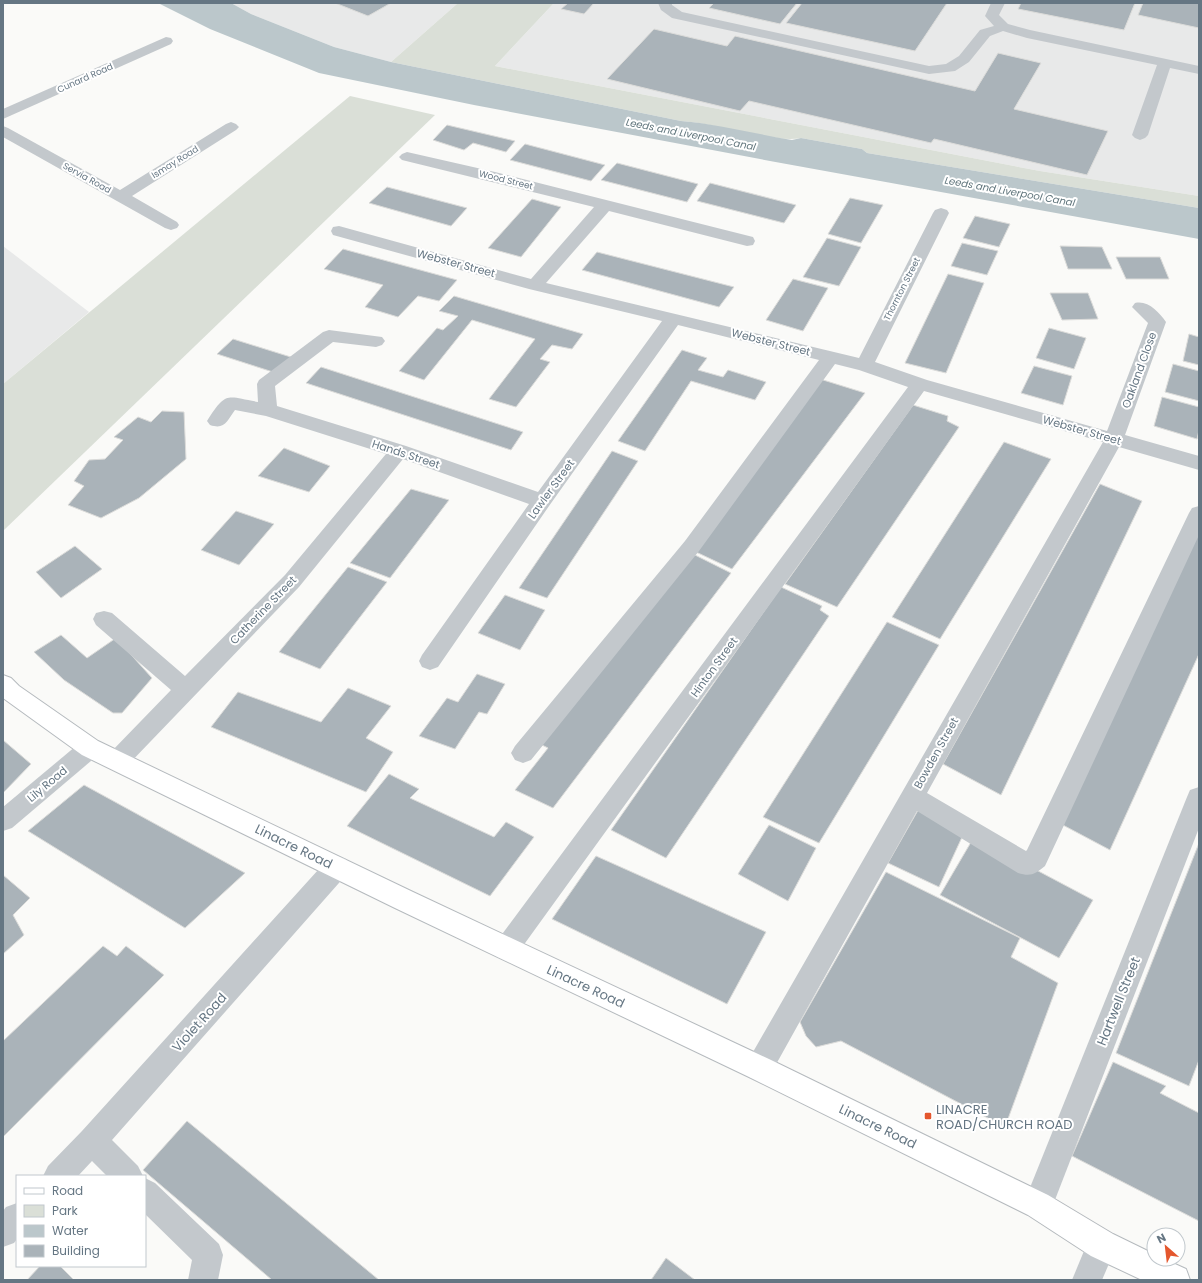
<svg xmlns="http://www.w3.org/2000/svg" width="1202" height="1283" font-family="Poppins,sans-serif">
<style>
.built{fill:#e8e9e9}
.green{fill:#dadfd7}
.water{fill:#bbc7cb}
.building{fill:#aab3b9;stroke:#dcdcda}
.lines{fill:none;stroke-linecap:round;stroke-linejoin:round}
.major-casing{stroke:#b5babe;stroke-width:2}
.minor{fill:#c3c8cc;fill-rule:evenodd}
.major{fill:#fff;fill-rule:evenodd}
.poi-dot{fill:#e4572e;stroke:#fff;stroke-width:1.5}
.labels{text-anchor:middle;stroke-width:4;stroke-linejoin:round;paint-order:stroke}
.far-street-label{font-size:9px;fill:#657683;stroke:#fff}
.far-water-label{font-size:10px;font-style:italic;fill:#60757c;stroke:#fff}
.street-label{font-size:11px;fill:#657683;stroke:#fff}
.near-street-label{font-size:13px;fill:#657683;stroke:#fff}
.near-poi-label{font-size:13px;fill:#657683;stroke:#fff;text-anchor:start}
</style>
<rect width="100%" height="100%" fill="#fafaf8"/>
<g class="built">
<polygon points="231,3 458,3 391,62 334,47 251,14"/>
<polygon points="554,3 1199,3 1199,196 1040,171 495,66"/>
<polygon points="3,246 89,312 3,384"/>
</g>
<g class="green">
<path d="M458,3H554L495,66L1040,171L1199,196V208L867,153L862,149L801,138C787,141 772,137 758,135C732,130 707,123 681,121L391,62Z"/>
<polygon points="350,96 435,115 3,531 3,384"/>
</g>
<path class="water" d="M158,3H231L251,14L334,47L391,62L681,121C718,124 755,134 792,140L801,138L862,149L867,153L1199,208V239L770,161L474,105L319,73L210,29Z"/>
<g class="building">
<polygon points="335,3 391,3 368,16"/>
<polygon points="568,3 594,3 584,14 561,9"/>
<polygon points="714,3 797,3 780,24 709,8"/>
<polygon points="802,3 947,3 915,51 786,23"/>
<polygon points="1021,3 1135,3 1124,30 1018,9"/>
<polygon points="1143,3 1199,3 1199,28 1138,15"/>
<polygon points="654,29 727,46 735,36 975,91 998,53 1041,63 1014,109 1108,131 1087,175 934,139 931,143 749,101 740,111 607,79"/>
<polygon points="447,125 515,141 506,152 473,143 464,150 433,140"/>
<polygon points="525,144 605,165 591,181 510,160"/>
<polygon points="617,163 698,184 687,202 601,180"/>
<polygon points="710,183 796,205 784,223 697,201"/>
<polygon points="387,187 467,208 451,226 369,203"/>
<polygon points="850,198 883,205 861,243 828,234"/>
<polygon points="532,199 561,207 521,257 488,248"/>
<polygon points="975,216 1010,224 999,247 963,238"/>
<polygon points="827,238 861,247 839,286 803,277"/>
<polygon points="962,243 998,251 987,275 951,266"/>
<polygon points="1060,246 1102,247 1112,269 1068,269"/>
<polygon points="343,249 457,280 439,301 418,296 398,317 365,307 383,285 324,269"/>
<polygon points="597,252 734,287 719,307 582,270"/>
<polygon points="1116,257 1160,257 1169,279 1126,279"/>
<polygon points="948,274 984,283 946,373 905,363"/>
<polygon points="793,279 828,288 803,331 766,320"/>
<polygon points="1050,293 1088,293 1098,319 1062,320"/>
<polygon points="454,296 583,334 572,349 552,345 540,359 550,362 516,407 489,399 535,339 472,320 424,380 399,371 437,328 443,330 458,316 439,311"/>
<polygon points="1049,328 1086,338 1074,369 1036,358"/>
<polygon points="1189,334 1199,337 1199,365 1183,361"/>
<polygon points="233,339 294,358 276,373 217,354"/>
<polygon points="682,350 707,358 698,370 723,377 728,370 766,382 755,400 691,381 645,451 618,441"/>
<polygon points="1173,364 1199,371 1199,401 1165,392"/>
<polygon points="1034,366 1072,376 1063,405 1021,393"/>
<polygon points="321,367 523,432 511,450 306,383"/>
<polygon points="820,379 865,393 732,569 696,552"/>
<polygon points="1162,397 1199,407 1199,430 1197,439 1154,426"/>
<polygon points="913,405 948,416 947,421 959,427 837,607 785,584"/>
<polygon points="162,411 184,412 186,459 139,498 101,518 68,505 84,486 74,481 89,460 105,459 123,440 114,437 138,417 151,422"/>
<polygon points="1004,442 1051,459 940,639 892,617"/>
<polygon points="284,448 330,466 309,492 258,476"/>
<polygon points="612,451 638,461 547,598 519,588"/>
<polygon points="1100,484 1142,501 1001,795 943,764"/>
<polygon points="411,489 449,500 390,578 350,563"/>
<polygon points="236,511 274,524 239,565 201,550"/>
<polygon points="1199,526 1199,654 1110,850 1061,824"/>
<polygon points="75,546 102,569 61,598 36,572"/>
<polygon points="691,553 731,573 553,808 515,790 548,748 538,743"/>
<polygon points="348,567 387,582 320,669 279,652"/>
<polygon points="781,587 822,606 820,610 829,616 666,858 611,830"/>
<polygon points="505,595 545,610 520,650 478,633"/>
<polygon points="887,622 939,645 819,843 763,817"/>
<polygon points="61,635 87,658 116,638 152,678 122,713 113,713 64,680 34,652"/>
<polygon points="477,674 505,684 487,714 479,712 455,749 419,736 447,698 458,702"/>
<polygon points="348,688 391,706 366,738 393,752 366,792 211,727 238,692 321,722"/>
<polygon points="3,740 31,764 3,793"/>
<polygon points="389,774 419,789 410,798 494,837 506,822 534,837 490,896 347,826"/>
<polygon points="84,785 245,873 185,928 28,831"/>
<polygon points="921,805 963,835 939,887 888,863"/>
<polygon points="769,825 816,848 788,901 738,874"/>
<polygon points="974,837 1093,900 1059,958 940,895"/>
<polygon points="1199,843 1199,1060 1189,1086 1116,1053"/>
<polygon points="596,856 766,932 727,1004 552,919"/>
<polygon points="886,872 1020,938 1011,957 1058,983 1005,1127 841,1041 816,1047 806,1036 800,1022"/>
<polygon points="3,875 30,898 13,915 24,935 3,954"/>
<polygon points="103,946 117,956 126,946 164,975 3,1137 3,1041"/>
<polygon points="1113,1062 1166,1086 1160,1093 1199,1113 1199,1221 1072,1156"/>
<polygon points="187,1121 379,1280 272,1280 143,1170"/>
<polygon points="666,1258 695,1280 651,1280"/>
<polygon points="40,1266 60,1266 74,1280 27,1280"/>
</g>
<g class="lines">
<g class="major-casing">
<polygon id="major" points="3,675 11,678 19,686 98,741 413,892 769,1059 1048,1195 1113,1234 1154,1254 1154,1259 1164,1259 1186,1269 1190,1280 1142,1280 1091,1256 1028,1215 749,1077 395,908 82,755 3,698"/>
</g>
<g class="minor">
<polygon points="658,3 672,3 672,5 682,12 929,66 946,64 959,56 980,30 994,26 985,16 991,3 1005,3 999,15 1008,24 1030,30 1199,66 1199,74 1170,68 1148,135 1145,138 1140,140 1135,138 1132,135 1157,65 1027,38 1003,31 990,36 969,62 955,71 929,74 672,18 661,10"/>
<polygon points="166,37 171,38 173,41 171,44 3,119 3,109"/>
<polygon points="231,122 236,124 239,127 236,130 132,196 177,222 179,225 177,228 171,230 165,228 3,137 3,126 8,128 120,190 226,124"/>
<path d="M407,152L495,172L753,237L755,241L753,245L747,246L609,211L546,283L859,358L933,213L935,210L941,208L947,210L949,213L875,362L927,380L1107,431L1148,323L1132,307L1135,303C1148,300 1159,312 1166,322L1125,435L1199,456V470L1119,447L927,793L1026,851L1027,850L1189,513L1192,508L1199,506V535L1045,866C1035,874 1031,877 1018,873L917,811L769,1077L759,1081L749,1077L745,1068L749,1059L1103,442L924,391L515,957L506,961L497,957L493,949L497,941L908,387L859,370L835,364L699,551L531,760L523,763L515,760L511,753L515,746L685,541L819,360L678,325L549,506L438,667L430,670L422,667L419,661L422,655L529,504L403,459L299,587L126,767L118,770L110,767L106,760L110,753L171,690L96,625L93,619L96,613L104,611L112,613L185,676L285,575L386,454L266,416L235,410C227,421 225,430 210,425L207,421C226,391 226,396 258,402L257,384L259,380L323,332L329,330L382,337L385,341L382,345L376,347L333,342L275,386L277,406L406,446L538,492L662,321L529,289L333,235L331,231L333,227L339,226L531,279L594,207L402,160L399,157L402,154Z"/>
<polygon points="90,738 98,741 102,748 98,755 12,828 3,831 3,807 82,741"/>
<polygon points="1199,787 1199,828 1053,1205 1048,1215 1038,1220 1028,1215 1023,1205 1187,797 1190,790"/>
<polygon points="337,856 346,859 350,867 346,875 112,1140 138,1166 143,1176 107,1176 92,1161 78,1176 43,1176 48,1166 82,1131 328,859"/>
<polygon points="145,1178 155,1183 219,1244 223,1255 218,1280 188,1280 192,1260 145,1214"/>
<polygon points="17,1203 17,1239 14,1243 3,1247 3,1211 6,1207"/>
<polygon points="1102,1230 1113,1234 1117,1245 1102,1280 1072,1280 1091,1234"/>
</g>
<use href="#major" class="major"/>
</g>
<rect class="poi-dot" x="924" y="1112" width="8" height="8" rx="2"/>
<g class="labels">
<g class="far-street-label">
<text transform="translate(85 78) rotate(-24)" y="3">Cunard Road</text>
<text transform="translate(175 162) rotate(-32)" y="3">Ismay Road</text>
<text transform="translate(87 178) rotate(29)" y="3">Servia Road</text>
<text transform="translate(506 180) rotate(14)" y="3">Wood Street</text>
<text transform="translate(902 289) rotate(-63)" y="3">Thornton Street</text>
</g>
<g class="far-water-label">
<text transform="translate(691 134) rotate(11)" y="4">Leeds and Liverpool Canal</text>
<text transform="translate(1010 191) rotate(10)" y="4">Leeds and Liverpool Canal</text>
</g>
<g class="street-label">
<text transform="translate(456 263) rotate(15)" y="4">Webster Street</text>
<text transform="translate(771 342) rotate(14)" y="4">Webster Street</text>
<text transform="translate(1139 370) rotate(-70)" y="4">Oakland Close</text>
<text transform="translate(1082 430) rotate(16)" y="4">Webster Street</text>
<text transform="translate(406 454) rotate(18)" y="4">Hands Street</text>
<text transform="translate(551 489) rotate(-54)" y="4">Lawler Street</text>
<text transform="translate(263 610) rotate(-46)" y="4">Catherine Street</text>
<text transform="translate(714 667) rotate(-54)" y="4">Hinton Street</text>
<text transform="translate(936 753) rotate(-61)" y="4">Bowden Street</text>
<text transform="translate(47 784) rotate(-40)" y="4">Lily Road</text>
</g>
<g class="near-street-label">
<text transform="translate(294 846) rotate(26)" y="5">Linacre Road</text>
<text transform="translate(586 986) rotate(25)" y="5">Linacre Road</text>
<text transform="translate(1118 1001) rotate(-68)" y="5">Hartwell Street</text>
<text transform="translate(199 1022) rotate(-48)" y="5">Violet Road</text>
<text transform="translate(878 1126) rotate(26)" y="5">Linacre Road</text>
</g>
<g class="near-poi-label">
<text x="936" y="1114">LINACRE<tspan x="936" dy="15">ROAD/CHURCH ROAD</tspan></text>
</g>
</g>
<rect width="1202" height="1283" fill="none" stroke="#657683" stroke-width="8"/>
<rect x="16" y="1175" width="130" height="92" fill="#ffffff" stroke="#c1c8cd"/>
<rect x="24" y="1188" width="20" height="6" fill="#ffffff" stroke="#c1c8cd"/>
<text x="52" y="1195" font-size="12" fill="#657683">Road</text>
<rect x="24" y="1205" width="20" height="12" fill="#dadfd7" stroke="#c1c8cd"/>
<text x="52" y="1215" font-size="12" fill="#657683">Park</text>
<rect x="24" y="1225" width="20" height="12" fill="#bbc7cb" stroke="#c1c8cd"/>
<text x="52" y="1235" font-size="12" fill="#657683">Water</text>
<rect x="24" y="1245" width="20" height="12" fill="#aab3b9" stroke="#c1c8cd"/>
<text x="52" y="1255" font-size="12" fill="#657683">Building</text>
<g transform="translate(1166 1247) rotate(332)"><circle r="19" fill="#ffffff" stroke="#c1c8cd"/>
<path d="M0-3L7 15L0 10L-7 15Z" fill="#e4572e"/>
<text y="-6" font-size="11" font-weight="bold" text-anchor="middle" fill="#657683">N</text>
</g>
</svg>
